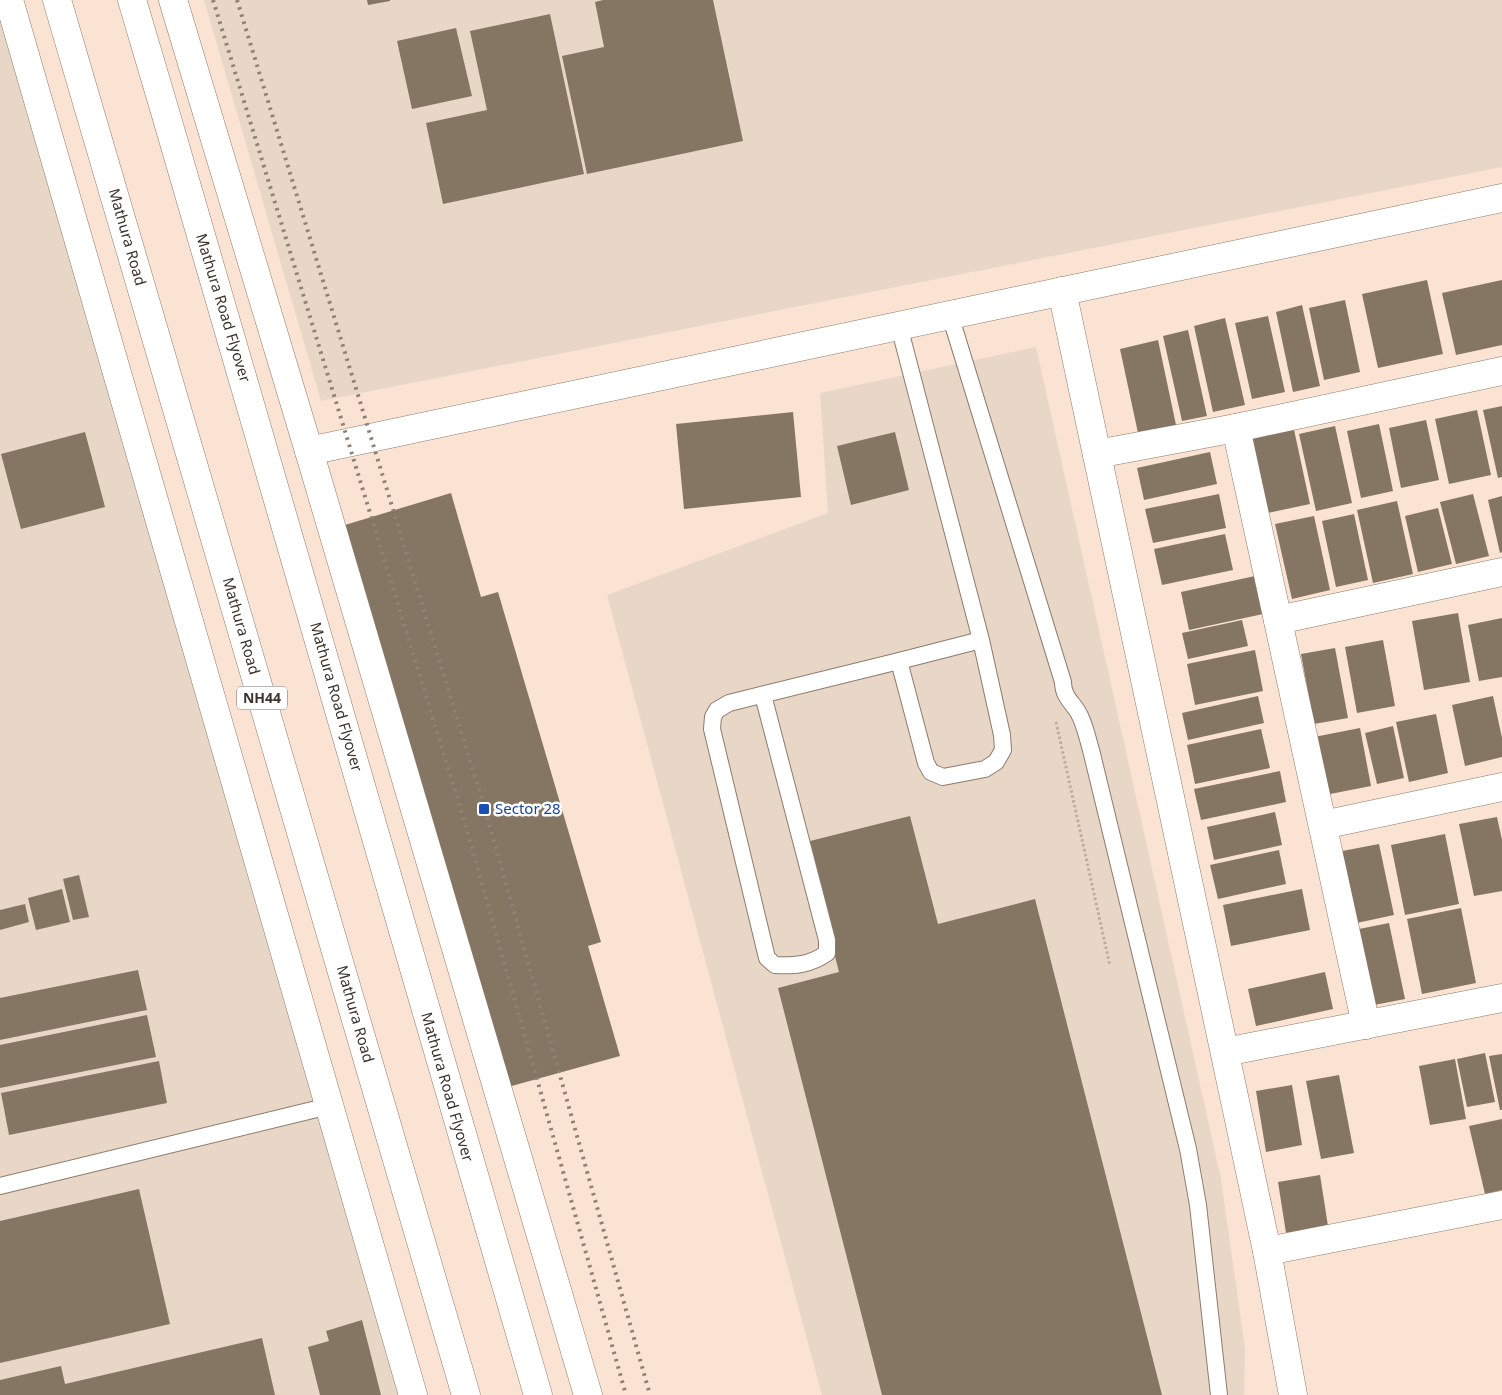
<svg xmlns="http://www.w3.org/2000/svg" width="1502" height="1395" font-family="'Noto Sans',sans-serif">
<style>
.industrial{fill:#e8d7c6}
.building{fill:#857563}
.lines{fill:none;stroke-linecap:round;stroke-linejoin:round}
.lane-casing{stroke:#8f7a6c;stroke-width:18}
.street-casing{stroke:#8f7a6c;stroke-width:29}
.secondary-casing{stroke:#8f7a6c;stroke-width:29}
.highway-casing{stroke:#8f7a6c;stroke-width:29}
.path{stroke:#bfac9f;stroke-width:3;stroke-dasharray:2.5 2.5;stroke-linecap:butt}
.lane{stroke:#fff;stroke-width:16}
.street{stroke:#fff;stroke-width:28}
.secondary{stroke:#fff;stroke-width:28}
.highway{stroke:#fff;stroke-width:28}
.rail{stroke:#908176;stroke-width:4;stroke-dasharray:2.5 5;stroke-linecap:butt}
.transit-dot{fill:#1a4fb4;stroke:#fff;stroke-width:2}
.labels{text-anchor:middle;stroke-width:5;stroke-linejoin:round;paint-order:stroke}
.shield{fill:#fff;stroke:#76706b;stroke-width:1}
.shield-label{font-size:14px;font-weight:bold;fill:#3b322c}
.street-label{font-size:15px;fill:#3b322c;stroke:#fff}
.transit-label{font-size:15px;fill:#164399;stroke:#fff;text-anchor:start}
</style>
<rect width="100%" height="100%" fill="#fae3d3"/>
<g class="industrial">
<polygon points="0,0 423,1395 0,1395"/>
<polygon points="204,0 1502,0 1502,167 321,401"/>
<polygon points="1036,347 1221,1179 1245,1348 1244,1395 822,1395 607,595 828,513 820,393"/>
</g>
<g class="building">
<polygon points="367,0 390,0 390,1 368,5"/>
<polygon points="603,0 713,0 743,141 587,174 562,56 604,47 595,2"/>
<polygon points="550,14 584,174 443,204 426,123 487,110 470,31"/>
<polygon points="456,28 472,96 412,109 397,41"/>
<polygon points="1427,280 1443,354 1378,368 1362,294"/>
<polygon points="1502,280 1502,345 1456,355 1442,293"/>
<polygon points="1345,300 1360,372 1324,380 1309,308"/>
<polygon points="1302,305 1320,386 1293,392 1276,312"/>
<polygon points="1268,316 1285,392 1252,399 1235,323"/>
<polygon points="1225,318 1245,405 1213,412 1194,326"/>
<polygon points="1188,330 1207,416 1182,421 1163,336"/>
<polygon points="1158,340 1176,425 1138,433 1120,349"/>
<polygon points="1502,406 1502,477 1498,478 1483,410"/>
<polygon points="1477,410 1491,475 1449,484 1435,419"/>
<polygon points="793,412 801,497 684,509 676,424"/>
<polygon points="1426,420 1439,480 1401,488 1389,428"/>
<polygon points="1379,424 1393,491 1361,498 1347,431"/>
<polygon points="1293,425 1310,504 1263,514 1246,435"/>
<polygon points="1335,426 1352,503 1316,511 1299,434"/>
<polygon points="85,432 105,507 21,529 1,454"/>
<polygon points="895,432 909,490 851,505 837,446"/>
<polygon points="1210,452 1217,484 1144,500 1137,468"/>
<polygon points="451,493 481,597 498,592 601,942 588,946 620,1056 508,1087 345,525"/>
<polygon points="1219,494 1226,528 1153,543 1145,509"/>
<polygon points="1473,494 1489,556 1456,564 1440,502"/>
<polygon points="1502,496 1502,552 1500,553 1488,500"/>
<polygon points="1397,501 1413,574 1373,583 1357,510"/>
<polygon points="1438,508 1452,564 1418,572 1405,516"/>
<polygon points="1354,514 1368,580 1336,587 1322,521"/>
<polygon points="1314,516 1330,590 1292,599 1275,524"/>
<polygon points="1225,534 1233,570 1162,585 1154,549"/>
<polygon points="1255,576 1263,614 1189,630 1181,592"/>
<polygon points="1458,613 1470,682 1424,690 1412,621"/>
<polygon points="1502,618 1502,677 1479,681 1468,625"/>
<polygon points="1242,620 1248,646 1188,659 1182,633"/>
<polygon points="1383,640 1395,706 1357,713 1345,647"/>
<polygon points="1335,648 1348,718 1314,724 1301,654"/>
<polygon points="1255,650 1263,691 1195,705 1187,664"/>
<polygon points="1258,696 1264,723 1188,740 1182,713"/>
<polygon points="1493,696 1502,738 1502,757 1465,766 1452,705"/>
<polygon points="1436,714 1448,773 1409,782 1396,722"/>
<polygon points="1393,726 1404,778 1377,784 1365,733"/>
<polygon points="1360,728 1371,786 1325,795 1314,737"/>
<polygon points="1261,729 1270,768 1195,784 1187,745"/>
<polygon points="1280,771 1286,802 1201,820 1194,789"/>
<polygon points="1275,812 1282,845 1214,860 1207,827"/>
<polygon points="910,816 938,924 1035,899 1162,1395 882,1395 778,988 839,972 806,842"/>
<polygon points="1497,817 1502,840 1502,891 1474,896 1459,824"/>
<polygon points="1445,834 1459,904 1405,915 1391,845"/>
<polygon points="1379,844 1394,915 1352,924 1337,852"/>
<polygon points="1279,850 1286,884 1218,899 1210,865"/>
<polygon points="79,875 89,917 73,920 63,879"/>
<polygon points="62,889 70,922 36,930 28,898"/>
<polygon points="1302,889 1310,930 1231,946 1223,905"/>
<polygon points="25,904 29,922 0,930 0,910"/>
<polygon points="1461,908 1476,983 1422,994 1407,919"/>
<polygon points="1389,923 1405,999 1364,1007 1349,931"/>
<polygon points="138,970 147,1010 0,1040 0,998"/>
<polygon points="1325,972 1333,1009 1256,1026 1248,989"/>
<polygon points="147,1015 156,1057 0,1088 0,1045"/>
<polygon points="1485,1053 1495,1102 1467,1107 1457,1059"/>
<polygon points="1502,1054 1502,1110 1500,1110 1489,1056"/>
<polygon points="1455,1059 1466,1119 1430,1125 1419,1066"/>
<polygon points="159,1061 167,1103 9,1135 1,1093"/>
<polygon points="1339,1075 1354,1153 1321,1159 1306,1081"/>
<polygon points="1292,1085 1302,1145 1266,1152 1256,1091"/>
<polygon points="1502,1119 1502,1190 1485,1194 1469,1126"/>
<polygon points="1320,1175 1328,1226 1286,1233 1278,1182"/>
<polygon points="139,1189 170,1324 0,1363 0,1221"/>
<polygon points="362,1320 381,1395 320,1395 308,1347 329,1341 326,1331"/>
<polygon points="262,1338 275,1395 0,1395 0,1380 61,1366 65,1384"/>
</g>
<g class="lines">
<g class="lane-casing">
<g id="lane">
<path d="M950,315L1063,682C1063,696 1071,701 1078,712C1085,724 1087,737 1091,750L1188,1149L1198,1205L1219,1395"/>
<polyline points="899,326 981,640 1002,735 1003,750 996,762 985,769 943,777 931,772 926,763 899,661 981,640"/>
<path d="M763,695L827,940V953C810,965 795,966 775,965L767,958L712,729L713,717L717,710L729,703L899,661"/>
<polyline points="0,1186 329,1106"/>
</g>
</g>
<g class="street-casing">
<g id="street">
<polyline points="1062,291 1267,1251 1293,1395"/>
<polyline points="1236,428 1366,1025"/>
<polyline points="1097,454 1236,428 1502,371"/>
<polyline points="1278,620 1502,572"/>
<polyline points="1323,825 1502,787"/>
<polyline points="1225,1052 1502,998"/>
<polyline points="1267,1251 1502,1205"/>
</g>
</g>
<g class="secondary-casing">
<g id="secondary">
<polyline points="9,0 413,1395"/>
<polyline points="173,0 309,451 588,1395"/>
<polyline points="309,451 1502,198"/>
</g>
</g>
<g class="highway-casing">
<g id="highway">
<polyline points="57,0 466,1395"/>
<path d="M132,0C270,464 401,930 538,1395"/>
</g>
</g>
<polyline class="path" points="1056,722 1110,966"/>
<use href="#lane" class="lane"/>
<use href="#street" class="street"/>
<use href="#secondary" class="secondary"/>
<use href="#highway" class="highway"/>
<g class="rail">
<polyline points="213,0 464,820 626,1395"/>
<polyline points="237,0 486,813 650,1395"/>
</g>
</g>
<rect class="transit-dot" x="478" y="803" width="12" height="12" rx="2.5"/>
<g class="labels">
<rect class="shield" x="237" y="686.5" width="50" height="23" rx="4"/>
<g class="shield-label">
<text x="262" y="703">NH44</text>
</g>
<g class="street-label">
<text transform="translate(127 237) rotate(74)" y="5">Mathura Road</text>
<text transform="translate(223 308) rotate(73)" y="5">Mathura Road Flyover</text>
<text transform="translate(241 626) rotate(74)" y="5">Mathura Road</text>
<text transform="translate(336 697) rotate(74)" y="5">Mathura Road Flyover</text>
<text transform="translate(355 1014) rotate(74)" y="5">Mathura Road</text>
<text transform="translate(447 1087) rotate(74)" y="5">Mathura Road Flyover</text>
</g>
<g class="transit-label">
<text x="495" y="814">Sector 28</text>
</g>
</g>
</svg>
